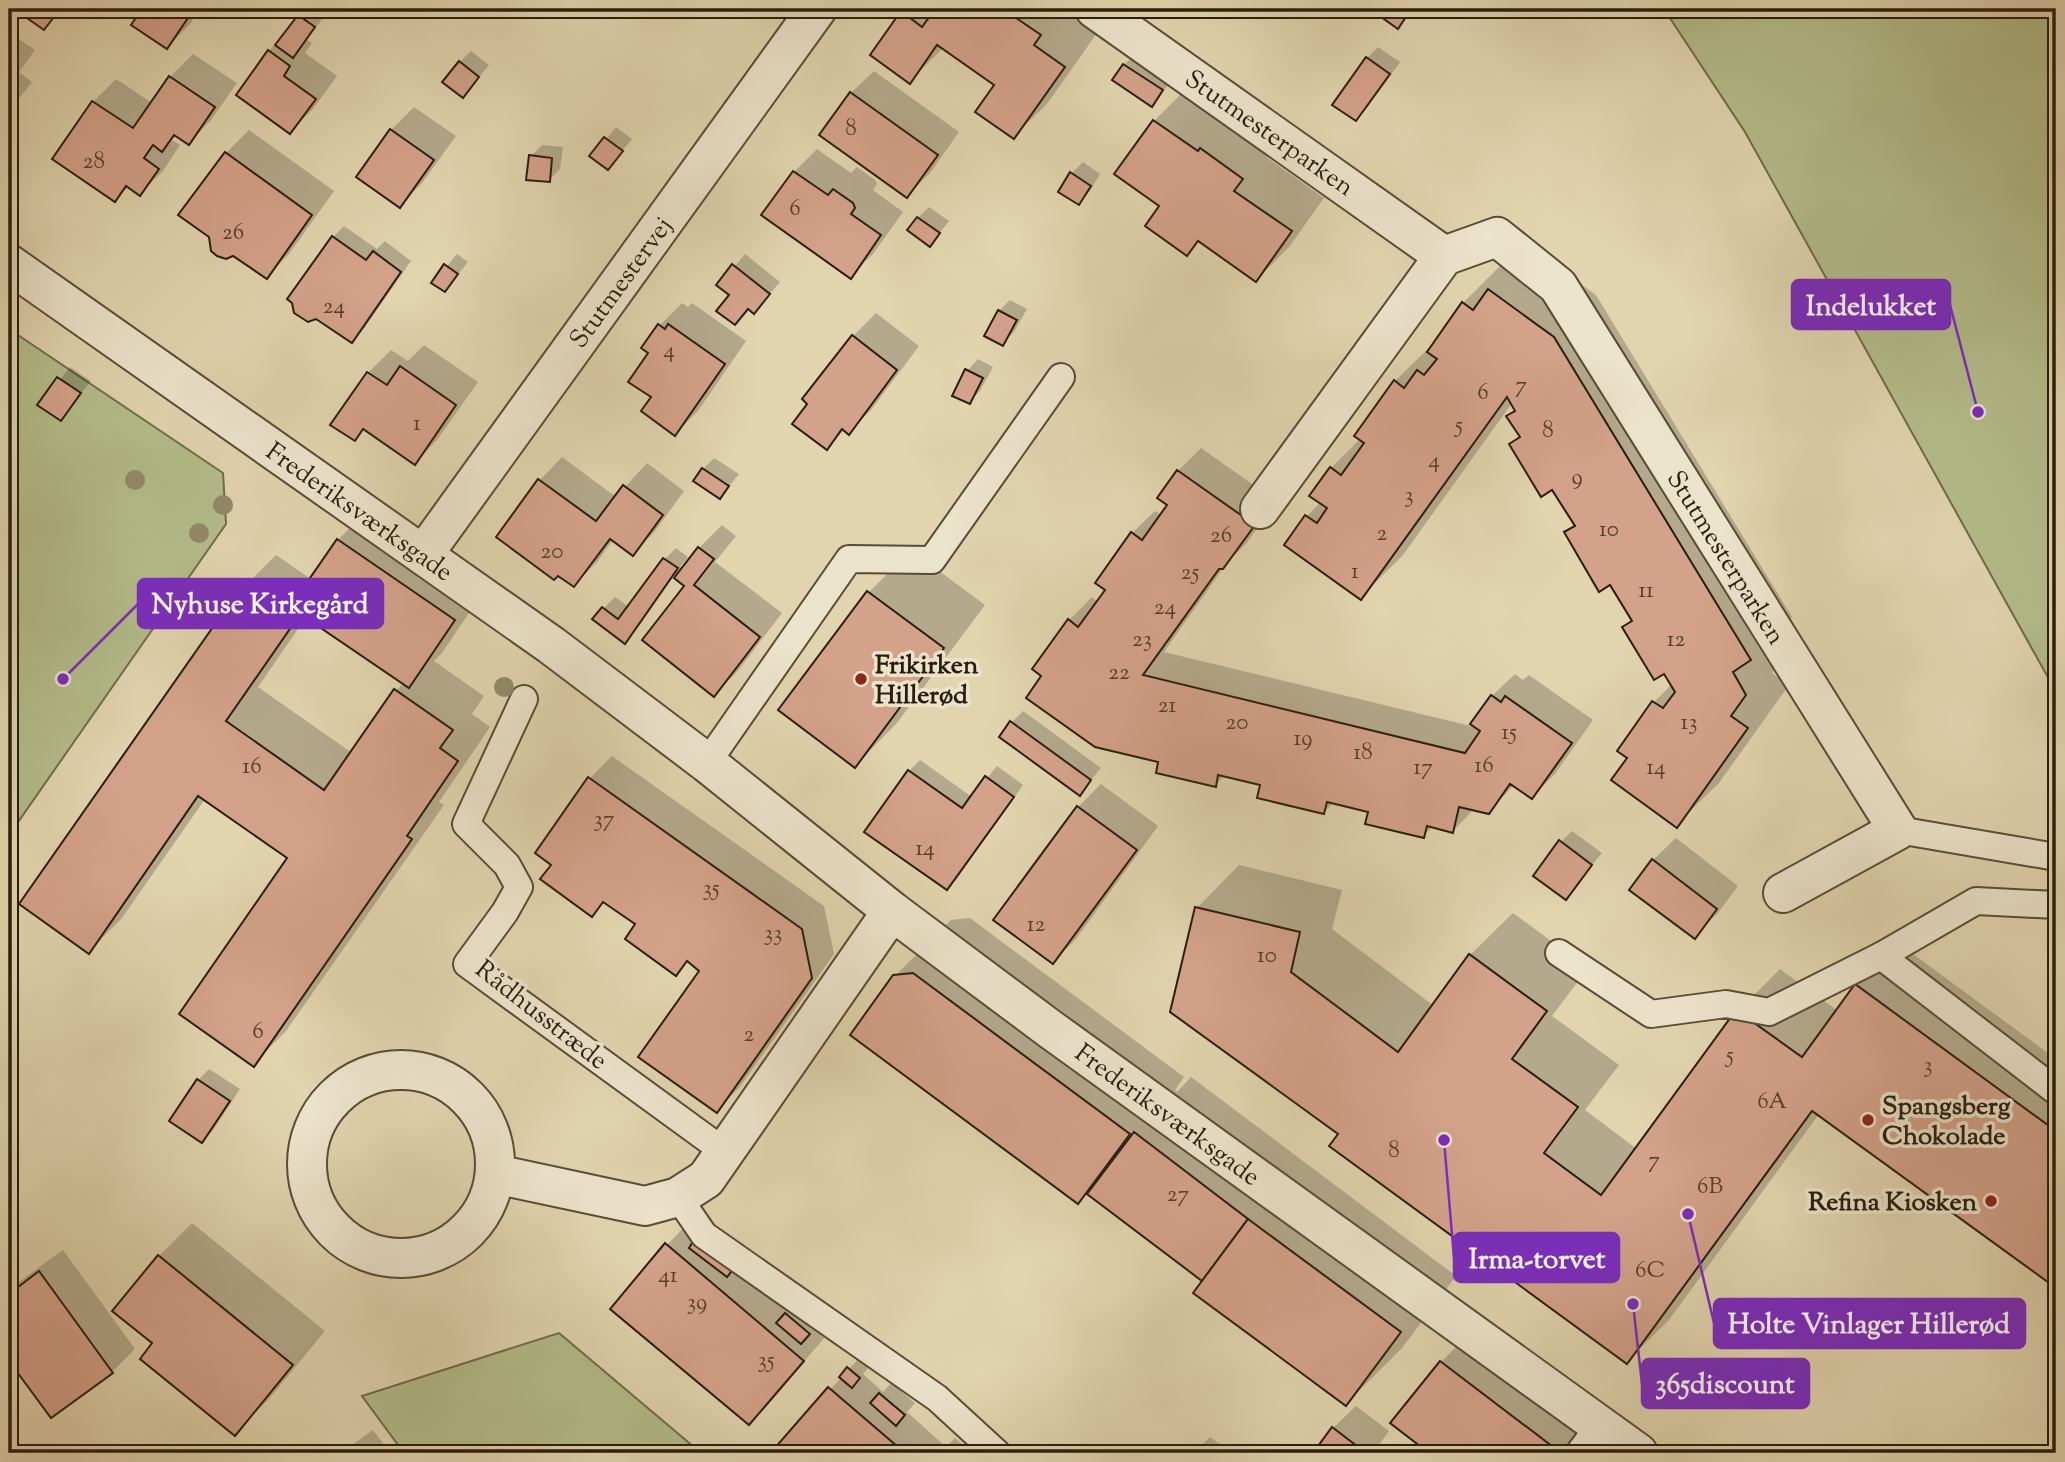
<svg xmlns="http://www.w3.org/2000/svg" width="2065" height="1462" font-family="'Sorts Mill Goudy',serif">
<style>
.green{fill:#b3bc8a;stroke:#6e6d4c;stroke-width:2}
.shadow{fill:#0003;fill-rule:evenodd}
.building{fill:#d4a18a;stroke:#291e0e;stroke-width:2}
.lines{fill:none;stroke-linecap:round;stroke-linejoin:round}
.service-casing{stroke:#574c36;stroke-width:30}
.minor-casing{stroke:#574c36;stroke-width:42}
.tertiary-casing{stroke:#574c36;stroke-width:42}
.service{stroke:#ece3cb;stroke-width:26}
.minor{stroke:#ece3cb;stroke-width:38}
.tertiary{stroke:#ece3cb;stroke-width:38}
.tree{fill:#928a6b}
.poi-dot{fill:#8f2418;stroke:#ece3cb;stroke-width:2.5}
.labels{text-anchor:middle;stroke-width:7;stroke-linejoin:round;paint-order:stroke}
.number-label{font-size:23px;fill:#543f2d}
.street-label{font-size:26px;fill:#291e0e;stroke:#ece3cb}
.poi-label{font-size:26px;font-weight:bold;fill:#291e0e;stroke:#ece3cb;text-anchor:start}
.leader{fill:none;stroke:#7b2cbf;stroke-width:2.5}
.callout-dot{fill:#7b2cbf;stroke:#ece3cb;stroke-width:2.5}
.callout{fill:#7b2cbf;stroke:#7b2cbf;stroke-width:2.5}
.callout-label{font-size:28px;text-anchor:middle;font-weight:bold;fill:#fff}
</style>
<rect width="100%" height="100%" fill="#e1d4af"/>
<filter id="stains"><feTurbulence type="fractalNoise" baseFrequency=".00286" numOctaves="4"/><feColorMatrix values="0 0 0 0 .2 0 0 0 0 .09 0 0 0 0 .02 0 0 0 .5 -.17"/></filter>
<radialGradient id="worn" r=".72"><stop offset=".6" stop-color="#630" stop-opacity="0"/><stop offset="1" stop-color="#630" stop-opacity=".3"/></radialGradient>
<g class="green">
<polygon points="1664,9 2056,9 2056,692 1745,132"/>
<polygon points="9,329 223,473 226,524 9,835"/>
<polygon points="559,1333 701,1453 404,1453 362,1396"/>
</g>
<g class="shadow">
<polygon points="17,9 64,9 44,28"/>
<polygon points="145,9 200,9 190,24 167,47 134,25"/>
<polygon points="306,9 316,9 325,15 307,40 312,43 305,53 337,76 313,109 290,132 269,51"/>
<polygon points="906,9 1067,9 1066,11 1097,33 1047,104 1013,137 997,84 944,47 910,81 902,13"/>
<polygon points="1373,9 1415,9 1398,26"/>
<polygon points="9,32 35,50 19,72 32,82 9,111"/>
<polygon points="1378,47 1400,62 1367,108 1356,119 1367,58"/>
<polygon points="471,51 489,65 463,96 460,62"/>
<polygon points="193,54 237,83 211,120 189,143 177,135 172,140 180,145 163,171 140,193 129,186 115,200 55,158 93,102 116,79 152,103 170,77"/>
<polygon points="1135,54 1173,79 1152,105 1124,65"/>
<polygon points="874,71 959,132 930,173 907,196 851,93"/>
<polygon points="1187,88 1274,145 1266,157 1324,198 1289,247 1256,280 1200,240 1187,254 1162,206 1154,121"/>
<polygon points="414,107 456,136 422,183 400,206 391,130"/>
<polygon points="616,127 632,139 608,168 592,156"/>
<polygon points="249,130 334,191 289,254 267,276 226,153"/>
<polygon points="542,145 563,147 560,169 549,180 531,156"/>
<polygon points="817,149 851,173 857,167 875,180 877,184 873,190 903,212 873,254 850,276 794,172"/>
<polygon points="1083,162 1100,174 1090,191 1079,202 1072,173"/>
<polygon points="929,207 949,221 930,245 918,218"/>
<polygon points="344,226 377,249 385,241 411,261 363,330 352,341 316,317 333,237"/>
<polygon points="1531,248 1596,295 1792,617 1776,633 1787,651 1772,673 1789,685 1719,783 1676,825 1629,757 1654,702 1672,684 1664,671 1624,627 1632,618 1611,583 1566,533 1575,524 1553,488 1512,444 1520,435 1508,416 1516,409 1512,403 1403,555 1361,597 1307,516 1321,502 1312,495 1331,468 1361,438 1395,381 1438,339 1463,303 1505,261"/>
<polygon points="457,254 468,262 445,290 434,282"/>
<polygon points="745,254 780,282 754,312 719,284"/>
<polygon points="1010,300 1027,309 1014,332 1003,343 999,311"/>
<polygon points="682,303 688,307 692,303 746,341 698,411 675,434 650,352 660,325"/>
<polygon points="876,313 919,346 871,410 849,432 845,429 827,448 853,336"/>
<polygon points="424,345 478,382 437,440 415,463 365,428 354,439 368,373 391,350 408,361"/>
<polygon points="978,359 993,367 980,391 969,402 967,371"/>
<polygon points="70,367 91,381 60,419 40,404"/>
<polygon points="1201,448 1276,501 1246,544 1229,560 1164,652 1479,728 1492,696 1515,674 1523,680 1529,675 1593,720 1555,774 1532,797 1515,784 1488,812 1474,809 1453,831 1433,826 1423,836 1370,810 1334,802 1324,812 1262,783 1225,775 1215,785 1160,760 1044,676 1069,620 1092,597 1098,602 1107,589 1132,533 1155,511 1162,515 1169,505 1178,471"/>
<polygon points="562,457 616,497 647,463 684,491 655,531 633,554 613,540 597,562 574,585 498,537 540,480"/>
<polygon points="714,458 739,474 720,497 703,469"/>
<path d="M371,506L487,586L442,653L434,661L484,696L472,714L490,727L439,802L444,805L286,1031L253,1064L289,858L205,799L122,918L89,951L22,904L243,588L276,555L311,579L338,540ZM307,616L404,682L396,691L352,753L258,687Z"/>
<polygon points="722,525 736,536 715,562 782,613 737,672 714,694 687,585 674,576 636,630 625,641 604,608 615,597 629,607 665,559 676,548 688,557 680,567 683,569 699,548"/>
<polygon points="911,550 985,605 897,723 855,766 781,709 869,592"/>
<polygon points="1023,711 1101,768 1080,793 1012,722"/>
<polygon points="612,756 824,906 834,954 739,1088 717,1110 702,970 689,961 676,974 638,924 605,901 592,914 553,864 590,778"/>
<polygon points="920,760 972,797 997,766 1023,785 958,877 947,888 867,831 909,771"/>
<polygon points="1101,784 1158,826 1076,939 1053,962 1078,807"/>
<polygon points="1572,831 1602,853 1565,898 1561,842"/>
<polygon points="1676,838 1738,886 1717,914 1694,936 1653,860"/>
<polygon points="1239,865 1342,890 1332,929 1434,1006 1470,955 1513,913 1588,968 1552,1016 1619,1065 1585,1110 1637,1149 1738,1011 1780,969 1838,1011 1856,985 1898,943 2056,1059 2056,1286 1819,1114 1669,1320 1626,1362 1340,1134 1197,908"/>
<polygon points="970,918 1184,1077 1175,1090 1177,1092 1191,1077 1456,1276 1402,1348 1346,1404 1204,1280 1088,1192 1078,1202 895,976 951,920"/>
<polygon points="209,1069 240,1089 213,1130 202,1141 171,1120 198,1080"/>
<polygon points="689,1222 825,1337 771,1400 749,1423 667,1245"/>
<polygon points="192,1223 325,1331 268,1400 234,1433 155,1343 159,1256"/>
<polygon points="63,1250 135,1349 112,1372 51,1416 9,1358 9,1289"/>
<polygon points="1474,1329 1596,1421 1570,1453 1432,1453 1393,1423 1441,1362"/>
<polygon points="860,1357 870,1366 863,1374 883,1392 891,1383 915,1403 907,1412 946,1447 955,1438 973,1453 780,1453 776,1449"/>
<polygon points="1356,1406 1389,1431 1373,1453 1316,1453 1333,1428"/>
<polygon points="373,1430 390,1453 341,1453"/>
<polygon points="1210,1437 1232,1453 1194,1453"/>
<polygon points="1175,1445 1187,1453 1167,1453"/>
</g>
<g class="building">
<polygon points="14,9 60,9 44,30"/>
<polygon points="142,9 194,9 167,49 131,25"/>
<polygon points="935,9 1003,9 1041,35 1034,45 1065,67 1014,139 975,112 994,85 937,45 910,84 870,55 901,11 922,27"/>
<polygon points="1370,9 1411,9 1398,29"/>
<polygon points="298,15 315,27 293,58 275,45"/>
<polygon points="268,50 290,66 284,76 316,99 290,134 236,95"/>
<polygon points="1366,57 1390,74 1356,121 1332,105"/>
<polygon points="459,61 479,77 463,98 442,82"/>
<polygon points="1123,64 1163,90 1152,107 1112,80"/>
<polygon points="169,76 215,107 189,145 174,135 162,152 153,145 144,158 159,169 140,196 126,186 115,202 52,159 92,101 133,128"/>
<polygon points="850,92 938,155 907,198 819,135"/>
<polygon points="1153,120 1198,151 1200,148 1243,179 1234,191 1292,231 1256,282 1198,241 1187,256 1145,226 1159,206 1114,174"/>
<polygon points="390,129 434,160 400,208 356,177"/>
<polygon points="604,137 623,151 608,170 589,156"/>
<polygon points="225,152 312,215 267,279 233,256 226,259 217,256 211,251 209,237 178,215"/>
<polygon points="529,155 552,158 550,182 526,180"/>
<polygon points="793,171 828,195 833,189 853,203 855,208 851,214 881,235 851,279 761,215"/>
<polygon points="1070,172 1091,186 1079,205 1058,192"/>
<polygon points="917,217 940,233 930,247 907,230"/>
<polygon points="332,236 366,260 373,251 401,272 352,343 316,319 308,322 294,313 292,303 287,299"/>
<polygon points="444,264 458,274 445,292 431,283"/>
<polygon points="732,264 770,294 754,314 748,309 735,325 716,311 729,295 716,285"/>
<polygon points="1488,289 1554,337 1751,660 1733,672 1746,695 1731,716 1748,728 1677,828 1611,780 1627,758 1617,751 1652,701 1663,708 1675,692 1664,674 1654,680 1622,627 1632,621 1610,585 1599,592 1564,532 1575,526 1552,490 1541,497 1509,444 1520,437 1506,416 1515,411 1507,397 1361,600 1284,545 1305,515 1317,523 1327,508 1309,496 1330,467 1341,475 1364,443 1354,436 1394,380 1404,388 1417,370 1424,375 1437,359 1427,352 1462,302 1473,310"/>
<polygon points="998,310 1017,320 1003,346 984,336"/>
<polygon points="658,324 665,329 668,324 725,364 675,436 641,411 651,397 628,382 648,353 641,348"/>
<polygon points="852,335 897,370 849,435 842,429 827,450 792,424 807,404 802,399"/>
<polygon points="400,366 456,405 415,465 363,429 355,441 330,425 367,372 387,385"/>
<polygon points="965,369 983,378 970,404 952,396"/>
<polygon points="57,377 81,393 61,421 37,405"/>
<polygon points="702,468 729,486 720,499 693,481"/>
<polygon points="1177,470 1255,525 1223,569 1219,569 1143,675 1465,753 1480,731 1470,724 1491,695 1501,702 1505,696 1572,743 1532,799 1510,784 1489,814 1459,807 1453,833 1427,826 1424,838 1365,824 1368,812 1327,802 1324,814 1257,798 1260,785 1218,775 1216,787 1156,773 1158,762 1095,747 1026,698 1041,676 1032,669 1068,619 1078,627 1105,590 1095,583 1131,532 1142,540 1167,505 1157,498"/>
<polygon points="538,479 596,521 623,485 663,515 633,556 610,539 574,587 558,576 554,580 496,537"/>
<polygon points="337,539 455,620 409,688 290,607"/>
<polygon points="698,547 714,559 694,585 760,637 714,697 642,640 684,586 674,578"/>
<polygon points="663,558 678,568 625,644 592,619 602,607 618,619"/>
<polygon points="241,587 294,623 226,721 324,790 394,689 453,730 440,748 458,761 407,836 412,839 254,1067 179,1014 287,858 198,796 89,954 19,904"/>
<polygon points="867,591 944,648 855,768 778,710"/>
<polygon points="1010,721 1091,780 1080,796 999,737"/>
<polygon points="908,770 962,808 985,776 1014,797 947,890 864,832"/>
<polygon points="588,777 802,929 812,978 717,1113 638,1057 699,971 687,961 676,976 625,939 635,924 603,902 592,917 540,879 551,865 535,853"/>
<polygon points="1077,806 1137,850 1053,964 993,920"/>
<polygon points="1559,840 1592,865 1566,900 1533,876"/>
<polygon points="1652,859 1717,909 1695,939 1629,890"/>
<polygon points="1195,907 1300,932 1291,972 1398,1052 1469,954 1547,1011 1512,1059 1578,1107 1544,1153 1601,1195 1736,1010 1802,1057 1855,984 2056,1131 2056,1288 1812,1111 1627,1364 1329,1146 1338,1134 1170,1012"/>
<polygon points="913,973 1130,1134 1078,1204 850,1035 893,975"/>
<polygon points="197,1079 230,1101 202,1143 169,1121"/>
<polygon points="1134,1132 1248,1219 1202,1281 1087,1194"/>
<polygon points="1248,1219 1401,1332 1346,1406 1193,1293"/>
<polygon points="696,1237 735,1267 727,1277 689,1248"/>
<polygon points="665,1243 804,1361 749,1425 610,1309"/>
<polygon points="158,1255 293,1365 235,1436 140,1359 152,1343 112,1311"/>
<polygon points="39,1271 113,1373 51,1418 9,1361 9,1294"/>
<polygon points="785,1313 810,1334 801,1344 776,1323"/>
<polygon points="1440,1361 1561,1453 1429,1453 1390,1423"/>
<polygon points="847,1367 860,1378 852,1388 839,1377"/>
<polygon points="828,1387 905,1453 777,1453 773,1450"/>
<polygon points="879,1393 905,1415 896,1426 870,1403"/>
<polygon points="1332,1427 1366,1453 1313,1453"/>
</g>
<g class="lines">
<g class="service-casing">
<g id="service">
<polyline points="524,699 466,824 507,865 519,887 505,912 467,964 725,1152"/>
<polyline points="707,763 849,559 932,560 1061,377"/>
<polyline points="1898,830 2056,857"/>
<polyline points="1559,953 1651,1014 1726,1004 1769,1012 1881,956 1976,901 2056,905"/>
<polyline points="1881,956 2056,1091"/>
<polyline points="678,1197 704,1235 937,1398 997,1453"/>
<polyline points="1579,1453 1600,1425"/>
</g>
</g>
<g class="minor-casing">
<g id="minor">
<polyline points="1095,9 1444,256"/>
<polyline points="1260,509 1444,256 1497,237 1558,286 1898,830 1783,893"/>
<polyline points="423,555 817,9"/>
<circle cx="401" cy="1164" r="94"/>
<polyline points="495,1174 645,1206 678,1197 706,1179 892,911"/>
</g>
</g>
<g class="tertiary-casing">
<polyline id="tertiary" points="9,264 551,645 707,763 892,911 1050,1029 1638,1453"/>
</g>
<use href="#service" class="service"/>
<use href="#minor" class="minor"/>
<use href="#tertiary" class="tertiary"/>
</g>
<g class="tree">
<circle cx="135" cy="480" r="10"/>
<circle cx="223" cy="505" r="10"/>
<circle cx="199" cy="533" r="10"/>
<circle cx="504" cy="687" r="10"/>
</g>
<g class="poi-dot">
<circle cx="861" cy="679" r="7"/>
<circle cx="1868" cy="1120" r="7"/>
<circle cx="1991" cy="1201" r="7"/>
</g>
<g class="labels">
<g class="number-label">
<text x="851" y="135">8</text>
<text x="94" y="168">28</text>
<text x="795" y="215">6</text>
<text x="233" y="239">26</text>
<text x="334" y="313">24</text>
<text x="669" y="357">4</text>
<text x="1521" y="392">7</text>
<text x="1483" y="399">6</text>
<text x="417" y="430">1</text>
<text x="1459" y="432">5</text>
<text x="1548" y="437">8</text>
<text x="1434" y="467">4</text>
<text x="1577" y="484">9</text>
<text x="1409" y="502">3</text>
<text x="1609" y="536">10</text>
<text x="1382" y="540">2</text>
<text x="1221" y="542">26</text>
<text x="552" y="558">20</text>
<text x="1355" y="578">1</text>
<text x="1190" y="579">25</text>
<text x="1646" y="597">11</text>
<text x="1165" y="614">24</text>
<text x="1142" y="646">23</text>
<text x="1676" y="646">12</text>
<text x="1119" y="679">22</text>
<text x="1167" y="712">21</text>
<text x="1237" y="729">20</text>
<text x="1689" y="729">13</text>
<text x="1509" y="739">15</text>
<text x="1303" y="745">19</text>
<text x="1363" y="759">18</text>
<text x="1484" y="772">16</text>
<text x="252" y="773">16</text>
<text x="1423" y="774">17</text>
<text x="1656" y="774">14</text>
<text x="604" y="826">37</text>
<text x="925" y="855">14</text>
<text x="711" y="895">35</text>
<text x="1036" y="931">12</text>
<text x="773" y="940">33</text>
<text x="1267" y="962">10</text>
<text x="258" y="1038">6</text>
<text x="749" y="1041">2</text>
<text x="1730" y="1062">5</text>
<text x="1928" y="1072">3</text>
<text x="1772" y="1108">6A</text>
<text x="1394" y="1157">8</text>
<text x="1654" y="1167">7</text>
<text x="1710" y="1193">6B</text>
<text x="1178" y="1201">27</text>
<text x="1650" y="1277">6C</text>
<text x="668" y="1282">41</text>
<text x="697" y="1309">39</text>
<text x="766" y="1367">35</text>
</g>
<g class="street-label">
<text transform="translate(1270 132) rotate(35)" y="9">Stutmesterparken</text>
<text transform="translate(620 282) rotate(-54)" y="9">Stutmestervej</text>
<text transform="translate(360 511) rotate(35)" y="9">Frederiksværksgade</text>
<text transform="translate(1727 557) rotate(58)" y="9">Stutmesterparken</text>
<text transform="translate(542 1014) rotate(38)" y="9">Rådhusstræde</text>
<text transform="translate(1168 1114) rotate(36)" y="9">Frederiksværksgade</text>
</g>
<g class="poi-label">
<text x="875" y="673">Frikirken<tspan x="875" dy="30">Hillerød</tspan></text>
<text x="1882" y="1114">Spangsberg<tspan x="1882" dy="30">Chokolade</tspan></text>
<text x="1977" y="1210" text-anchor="end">Refina Kiosken</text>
</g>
</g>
<path class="leader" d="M1978 412L1950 305M63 679L138 604M1444 1140L1454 1258M1688 1214L1714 1323M1633 1304L1642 1384"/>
<g class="callout-dot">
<circle cx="1978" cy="412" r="7"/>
<circle cx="63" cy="679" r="7"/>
<circle cx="1444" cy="1140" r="7"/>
<circle cx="1688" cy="1214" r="7"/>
<circle cx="1633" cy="1304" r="7"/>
</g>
<g class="callout">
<rect x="1792" y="280" width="158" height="49" rx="7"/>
<rect x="138" y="579" width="245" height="49" rx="7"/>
<rect x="1454" y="1233" width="165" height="49" rx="7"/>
<rect x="1714" y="1299" width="311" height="49" rx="7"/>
<rect x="1642" y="1359" width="167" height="49" rx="7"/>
</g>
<g class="callout-label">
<text x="1871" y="315">Indelukket</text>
<text x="260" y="613">Nyhuse Kirkegård</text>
<text x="1537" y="1268">Irma-torvet</text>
<text x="1869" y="1333">Holte Vinlager Hillerød</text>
<text x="1725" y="1393">365discount</text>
</g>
<rect width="2065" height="1462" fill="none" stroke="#e1d4af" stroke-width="35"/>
<rect x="10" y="10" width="2044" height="1441" fill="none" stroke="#291e0e" stroke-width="3.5"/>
<rect x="18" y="18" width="2030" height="1427" fill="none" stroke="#291e0e" stroke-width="2"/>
<rect width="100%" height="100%" filter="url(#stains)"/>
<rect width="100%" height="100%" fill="url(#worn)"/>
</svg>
